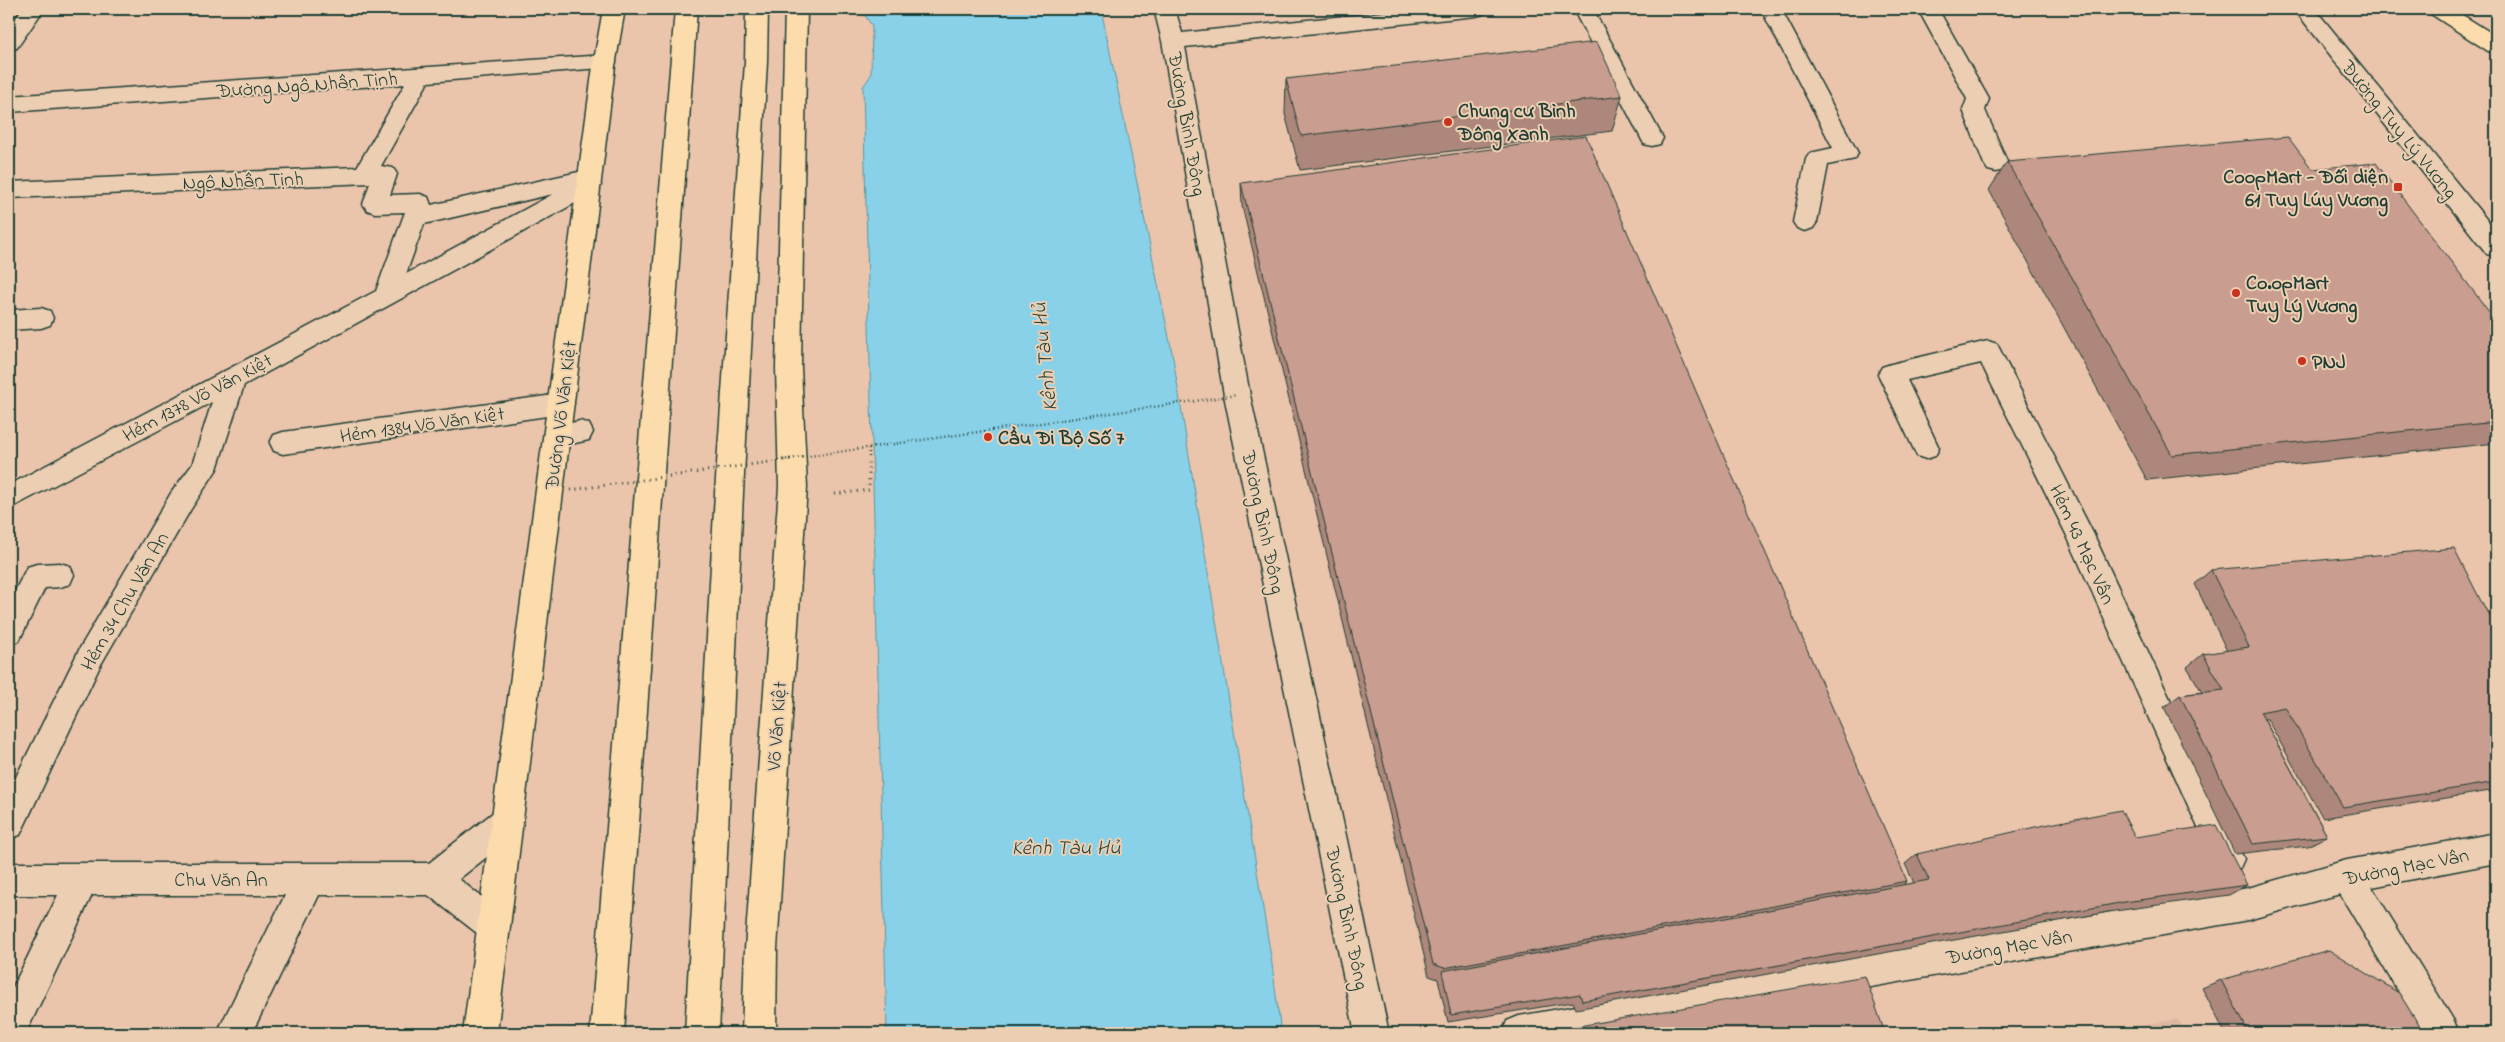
<svg xmlns="http://www.w3.org/2000/svg" width="2505" height="1042" font-family="'Indie Flower',sans-serif">
<style>
.built{fill:#dcb7a1}
.water{fill:#88d1e9;stroke:#5e96a1}
.lines{fill:none;stroke-linecap:round;stroke-linejoin:round}
.minor-casing{stroke:#1f3d34;stroke-width:3}
.major-casing{stroke:#1f3d34;stroke-width:3}
.highway-casing{stroke:#1f3d34;stroke-width:3}
.path-far1{stroke:#1f3d34;stroke-width:2.5;stroke-dasharray:1 3;stroke-linecap:butt}
.path{stroke:#1f3d34;stroke-width:3;stroke-dasharray:1 4.5;stroke-linecap:butt}
.minor{fill:#eccfb2;fill-rule:evenodd}
.major{fill:#fcdcac;fill-rule:evenodd}
.highway{fill:#fcdcac;fill-rule:evenodd}
.path-bridge-far1{stroke:#1f3d34;stroke-width:2.5;stroke-dasharray:1 3;stroke-linecap:butt}
.path-bridge{stroke:#1f3d34;stroke-width:3;stroke-dasharray:1 4.5;stroke-linecap:butt}
.wall{fill:#ad877b;stroke:#1f3d34}
.shaded-wall{fill:#8d6e64;stroke:#1f3d34}
.building{fill:#c99d8f;stroke:#1f3d34}
.poi-dot{fill:#c8321e;stroke:#eccfb2;stroke-width:2}
.labels{text-anchor:middle;stroke-width:4;stroke-linejoin:round;paint-order:stroke}
.street-label{font-size:20px;fill:#1f3d34;stroke:#eccfb2}
.poi-label{font-size:20px;font-weight:bold;fill:#1f3d34;stroke:#eccfb2;text-anchor:start}
.water-label{font-size:21px;font-style:italic;fill:#24443d;stroke:#eccfb2}
</style>
<rect width="100%" height="100%" fill="#eac5ac"/>
<filter id="ink" filterUnits="userSpaceOnUse"><feTurbulence type="fractalNoise" baseFrequency=".02" numOctaves="2"/><feDisplacementMap in="SourceGraphic" scale="10" xChannelSelector="R" yChannelSelector="G"/><feConvolveMatrix kernelMatrix="1 2 1 2 8 2 1 2 1" color-interpolation-filters="sRGB"/></filter>
<g filter="url(#ink)">
<polygon class="built" points="2178,1019 2185,1033 2102,1033"/>
<polygon class="water" points="864,9 1101,9 1172,352 1271,957 1281,1033 887,1033 863,87 871,75 872,26 864,14"/>
<g class="lines">
<g class="minor-casing">
<g id="minor">
<polygon points="22,9 44,9 17,48 9,50 9,28"/>
<polygon points="1154,9 1175,9 1182,33 1412,9 1487,9 1483,14 1476,16 1185,47 1250,395 1389,1033 1355,1033 1224,395 1162,41"/>
<polygon points="1573,9 1593,9 1663,138 1660,144 1652,146 1644,144"/>
<polygon points="1761,9 1781,9 1858,153 1855,159 1828,165 1817,222 1813,228 1805,231 1797,228 1793,222 1806,159 1810,153 1833,148"/>
<polygon points="1918,9 1938,9 1989,99 1985,110 2008,164 2004,170 1996,172 1988,170 1984,164 1963,110 1967,99"/>
<polygon points="2294,9 2315,9 2496,231 2496,257 2487,254"/>
<path d="M605,55L613,57L616,62L613,67L428,82L381,166L393,168L397,174L390,195L420,194L428,197L431,205L583,171L591,173L601,185L597,191L244,385L217,469L191,509L100,666L20,835L9,839V791L80,648L171,493L192,465L212,402L9,509V485L376,291L405,212L375,213L367,210L363,204L370,183L9,198V182L357,167L405,84L9,112V96ZM553,194L406,274L424,224Z"/>
<polygon points="41,308 50,311 53,318 50,325 41,328 9,330 9,310"/>
<polygon points="1988,341 1997,344 2093,533 2239,848 2244,859 2239,870 2228,874 2217,870 2066,534 1981,363 1907,380 1939,448 1935,456 1926,459 1917,456 1878,374 1882,367 1891,364"/>
<polygon points="561,394 570,397 574,404 570,411 561,414 283,454 274,451 270,443 274,435 283,432"/>
<polygon points="580,421 589,424 593,432 589,440 557,447 548,444 544,436 548,428"/>
<polygon points="60,563 70,566 74,575 70,584 60,587 45,588 19,641 9,645 9,603 27,567 37,564"/>
<polygon points="506,807 517,811 522,822 517,833 459,879 504,915 509,926 504,937 493,942 482,937 428,895 319,895 252,1033 217,1033 285,895 92,895 26,1033 9,1033 9,995 58,895 9,895 9,863 429,863 495,811"/>
<polygon points="2496,833 2496,863 2372,887 2454,1021 2459,1033 2423,1033 2340,894 2248,920 1612,1033 1502,1033 1507,1021 1519,1016 2248,888 2347,860"/>
</g>
</g>
<g class="major-casing">
<g id="major">
<polygon points="603,9 625,9 615,66 497,1033 463,1033 593,66"/>
<polygon points="785,9 807,9 801,368 807,487 777,949 776,1033 742,1033 745,949 779,487 776,368"/>
<polygon points="2427,9 2453,9 2496,36 2496,53 2488,51 2431,14"/>
</g>
</g>
<g class="highway-casing">
<g id="highway">
<polygon points="675,9 697,9 624,1033 590,1033"/>
<polygon points="746,9 768,9 767,62 743,493 719,1033 685,1033 715,493 745,62"/>
</g>
</g>
<polyline class="path-far1" points="869,448 869,460"/>
<polyline class="path" points="835,494 869,490 869,459"/>
<use href="#minor" class="minor"/>
<use href="#major" class="major"/>
<use href="#highway" class="highway"/>
<polyline class="path-bridge-far1" points="782,460 1237,395"/>
<polyline class="path-bridge" points="571,490 791,459"/>
</g>
<g class="wall">
<polygon points="1286,79 1622,96 1612,131 1300,170 1285,114"/>
<polygon points="2007,162 2312,169 2496,321 2496,443 2147,480 1989,190"/>
<polygon points="1241,183 1907,881 1903,885 1914,883 1905,864 1917,854 2135,837 2247,885 2229,895 2108,912 1576,1009 1573,1002 1448,1022 1438,979 1429,976 1242,206"/>
<polygon points="2211,570 2484,607 2496,625 2496,790 2323,818 2267,719 2264,719 2327,836 2308,846 2235,854 2164,707 2180,695 2202,692 2187,667 2203,654 2227,651 2195,584"/>
<polygon points="2221,980 2424,1033 2225,1033 2202,988"/>
</g>
<polygon class="shaded-wall" points="9,961 14,963 9,975"/>
<g class="building">
<polygon points="1597,42 1622,96 1301,136 1286,79"/>
<polygon points="1586,136 1907,881 1444,968 1433,964 1241,183"/>
<polygon points="2288,137 2312,169 2376,163 2496,321 2496,422 2172,455 2007,162"/>
<polygon points="2454,548 2484,607 2496,625 2496,782 2343,807 2285,707 2260,712 2327,836 2253,844 2180,695 2224,690 2203,654 2249,647 2211,570"/>
<polygon points="2121,810 2135,837 2216,825 2247,885 2125,902 1582,1001 1580,994 1451,1015 1442,971 1929,880 1917,854 2035,827"/>
<polygon points="2329,950 2399,993 2424,1033 2249,1033 2221,980"/>
<polygon points="1865,976 1885,1033 1539,1033"/>
</g>
</g>
<g class="poi-dot">
<circle cx="1448" cy="122" r="5"/>
<rect x="2393" y="182" width="10" height="10" rx="2.5"/>
<circle cx="2236" cy="293" r="5"/>
<circle cx="2302" cy="361" r="5"/>
<circle cx="988" cy="437" r="5"/>
</g>
<g class="labels">
<g class="street-label">
<text transform="translate(307 84) rotate(-4)" y="7">Đường Ngô Nhân Tịnh</text>
<text transform="translate(1188 124) rotate(80)" y="7">Đường Bình Đông</text>
<text transform="translate(2400 129) rotate(51)" y="7">Đường Tuy Lý Vương</text>
<text transform="translate(243 180) rotate(-2)" y="7">Ngô Nhân Tịnh</text>
<text transform="translate(197 397) rotate(-28)" y="7">Hẻm 1378 Võ Văn Kiệt</text>
<text transform="translate(560 415) rotate(-83)" y="7">Đường Võ Văn Kiệt</text>
<text transform="translate(422 424) rotate(-8)" y="7">Hẻm 1384 Võ Văn Kiệt</text>
<text transform="translate(1264 522) rotate(78)" y="7">Đường Bình Đông</text>
<text transform="translate(2083 544) rotate(65)" y="7">Hẻm 43 Mạc Vân</text>
<text transform="translate(124 601) rotate(-60)" y="7">Hẻm 34 Chu Văn An</text>
<text transform="translate(776 726) rotate(-86)" y="7">Võ Văn Kiệt</text>
<text transform="translate(2406 866) rotate(-11)" y="7">Đường Mạc Vân</text>
<text x="221" y="886">Chu Văn An</text>
<text transform="translate(1348 918) rotate(78)" y="7">Đường Bình Đông</text>
<text transform="translate(2009 946) rotate(-10)" y="7">Đường Mạc Vân</text>
</g>
<g class="poi-label">
<text x="1458" y="117">Chung cư Bình<tspan x="1458" dy="23">Đông Xanh</tspan></text>
<text x="2388" y="183" text-anchor="end">CoopMart - Đối diện<tspan x="2388" dy="23">61 Tuy Lúy Vương</tspan></text>
<text x="2246" y="289">Co.opMart<tspan x="2246" dy="23">Tuy Lý Vương</tspan></text>
<text x="2312" y="368">PNJ</text>
<text x="998" y="444">Cầu Đi Bộ Số 7</text>
</g>
<g class="water-label">
<text transform="translate(1044 357) rotate(-96)" y="7">Kênh Tàu Hủ</text>
<text x="1066" y="854">Kênh Tàu Hủ</text>
</g>
</g>
<rect width="2505" height="1042" fill="none" stroke="#eccfb2" stroke-width="30"/>
<rect x="15" y="15" width="2475" height="1012" fill="none" stroke="#1f3d34" stroke-width="2" filter="url(#ink)"/>
</svg>
